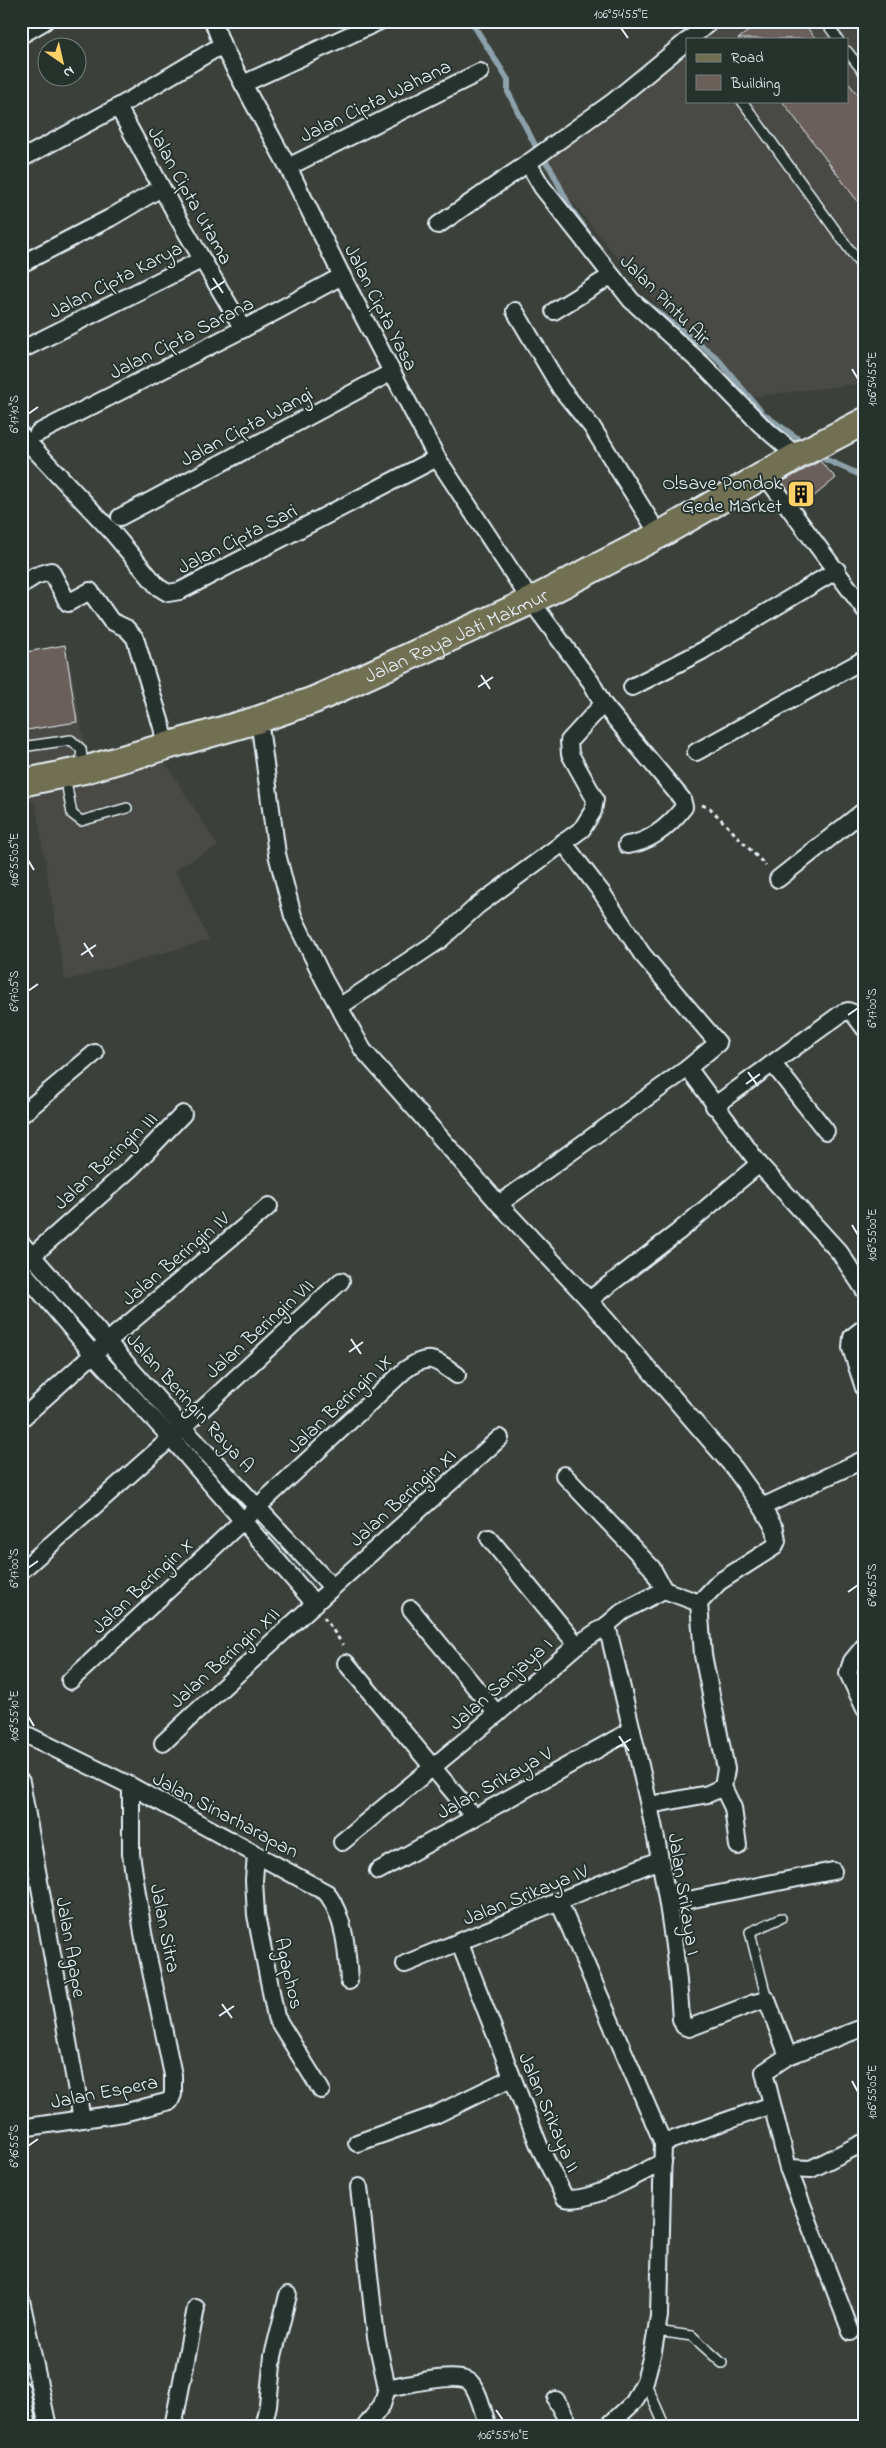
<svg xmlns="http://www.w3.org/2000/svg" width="886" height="2448" font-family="'Indie Flower',sans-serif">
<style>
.built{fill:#494944}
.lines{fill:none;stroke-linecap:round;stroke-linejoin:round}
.stream{stroke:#8da1aa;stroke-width:6}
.building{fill:#6b5f5a;stroke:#e8f1f8}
.service-casing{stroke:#e8f1f8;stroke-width:12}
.minor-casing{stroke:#e8f1f8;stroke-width:20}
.primary-casing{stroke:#e8f1f8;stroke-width:30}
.path{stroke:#e8f1f8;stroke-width:3;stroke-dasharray:4 4;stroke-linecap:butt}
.service{stroke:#26332d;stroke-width:9}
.minor{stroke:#26332d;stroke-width:16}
.primary{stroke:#716f52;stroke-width:26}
.ticks{fill:none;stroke:#e8f1f8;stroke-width:2}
.labels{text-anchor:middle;stroke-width:4;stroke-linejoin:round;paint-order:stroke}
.street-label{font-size:20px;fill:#e8f1f8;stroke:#26332d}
.poi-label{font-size:20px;fill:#e8f1f8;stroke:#26332d;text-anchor:end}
.neatline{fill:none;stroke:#e8f1f8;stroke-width:2}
.ticks-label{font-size:12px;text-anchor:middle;fill:#e8f1f8}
</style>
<rect width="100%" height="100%" fill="#3b403a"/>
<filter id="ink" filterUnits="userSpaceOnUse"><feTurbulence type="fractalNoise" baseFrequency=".02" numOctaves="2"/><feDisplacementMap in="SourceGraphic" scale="10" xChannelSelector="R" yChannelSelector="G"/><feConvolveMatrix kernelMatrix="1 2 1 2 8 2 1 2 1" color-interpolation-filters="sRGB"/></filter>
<g filter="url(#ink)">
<g class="built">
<polygon points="719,21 865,21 865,383 749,397 640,286 536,157 687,45 687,101 847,101 847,39 696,39"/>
<polygon points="68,653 89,766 159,752 218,846 175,869 209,940 65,981 35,801 21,803 21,659"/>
</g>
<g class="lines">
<g class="stream">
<polyline points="471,21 508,80 508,92 537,149 551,169 571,209 588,233"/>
<polyline points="641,299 716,357 763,414 801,441"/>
<polyline points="820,457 865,477"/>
</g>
</g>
<g class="building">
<polygon points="761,21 802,21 816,39 738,39"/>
<polygon points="847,81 865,104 865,211 782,101 847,101"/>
<polygon points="820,461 836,478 801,507 782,482"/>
<polygon points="65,645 77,722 21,731 21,653"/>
</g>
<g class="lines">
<g class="service-casing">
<g id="service">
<polyline points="825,21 838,39"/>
<polyline points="847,51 865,74"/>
<polyline points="742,101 865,271"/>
<polyline points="21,747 71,740 81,749 83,767"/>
<polyline points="65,776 72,814 81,821 127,808"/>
<polyline points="767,2000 750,1932 781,1918"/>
<polyline points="656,2331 692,2336 722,2363"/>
<polyline points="645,2381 665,2427"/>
</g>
</g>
<g class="minor-casing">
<g id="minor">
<polyline points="213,21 222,45 288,167 342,276 437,458 531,601 591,682 603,704 569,741 570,754 595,799 593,811 582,829 477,906 440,940 339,1007"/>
<polyline points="21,35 45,21"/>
<polyline points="690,39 711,21"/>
<polyline points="687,41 614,101 528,163 542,187 631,300 704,366 761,425 797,456"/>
<polyline points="243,84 380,21"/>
<polyline points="118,107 178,218 243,329"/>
<polyline points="21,159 118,107 222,45"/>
<polyline points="288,167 480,72"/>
<polyline points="438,225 528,163"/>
<polyline points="21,264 110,218 161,188"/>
<polyline points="515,311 561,389 592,427 659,535"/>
<polyline points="554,311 611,276"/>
<polyline points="21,350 201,260"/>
<polyline points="38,433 243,329 342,276"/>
<polyline points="21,435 112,532 158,587 168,593 180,591 437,458"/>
<polyline points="764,474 865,610"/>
<polyline points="120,517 392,372"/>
<polyline points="21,585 35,576 51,571 68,603 90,591 111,621 126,628 135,638 162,727 166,746"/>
<polyline points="632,687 702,651 837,570"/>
<path d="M603,704L682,799L684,807C670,825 650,842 627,845"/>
<polyline points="257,720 261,734 277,854 293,916 324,980 363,1050 499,1204 589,1300 734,1468 762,1507 775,1529 777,1541 774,1547 719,1582 699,1603 703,1655 726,1769 723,1787 708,1794 650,1805"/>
<polyline points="696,752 865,659"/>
<polyline points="778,879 865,810"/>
<polyline points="773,1064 826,1131"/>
<polyline points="688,1068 759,1164 840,1253 865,1291"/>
<polyline points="714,1106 842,1013 848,1011 853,1013 865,1029"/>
<polyline points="21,1115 95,1053"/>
<polyline points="499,1204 688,1068 718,1043 642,954 602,893 563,842"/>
<polyline points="21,1243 174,1418 332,1587"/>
<polyline points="24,1263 131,1168 183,1114"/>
<polyline points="21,1269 93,1354 171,1438 315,1604"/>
<polyline points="589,1300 678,1232 759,1164"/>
<polyline points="865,1327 852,1337 851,1348 865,1391"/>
<polyline points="21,1419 108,1341 269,1206"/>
<polyline points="564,1475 652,1568 664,1590"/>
<polyline points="762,1507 865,1459"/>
<polyline points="489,1538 577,1645"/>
<polyline points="21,1571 171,1438 341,1281"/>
<polyline points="411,1609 497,1714"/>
<path d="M607,1625C637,1755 673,1885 681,2019L684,2026L689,2028L754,2003L767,2000L788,2056"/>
<polyline points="865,1645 852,1661 848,1673 865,1709"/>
<polyline points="346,1663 474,1817"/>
<path d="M70,1681L405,1370C429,1352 436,1360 457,1375"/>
<path d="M21,1732L131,1786L327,1893C345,1919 347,1950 349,1981"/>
<path d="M163,1743C273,1639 387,1539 500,1438"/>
<polyline points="21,1782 82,2119"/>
<polyline points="723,1787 733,1808 738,1846"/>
<polyline points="342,1842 497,1714 577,1645 607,1625 622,1612 664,1590 699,1603"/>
<polyline points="256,1855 254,1880 256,1915 276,2017 321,2090"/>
<polyline points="378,1871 632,1730"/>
<polyline points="559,1902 663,2143 659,2316 653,2351 645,2381 634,2402 607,2427"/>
<polyline points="668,1904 833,1871"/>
<path d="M460,1944L540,2148L565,2198C590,2204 639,2173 663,2162"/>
<polyline points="405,1964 659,1860"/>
<polyline points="21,2128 123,2113 170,2101 173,2094 173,2075 143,1933 131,1854 131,1786"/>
<polyline points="357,2143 433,2116 511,2078"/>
<polyline points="663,2143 772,2105"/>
<polyline points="788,2168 811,2169 865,2142"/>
<polyline points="359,2187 376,2337 387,2388 382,2405 365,2427"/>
<polyline points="21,2300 48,2427"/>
<polyline points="851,2332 788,2168 764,2072 788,2056 865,2027"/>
<path d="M387,2388C403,2385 460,2371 471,2383C480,2394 483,2413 488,2427"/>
<polyline points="21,2389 28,2427"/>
<polyline points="556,2400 571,2427"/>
<polyline points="173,2427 196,2308"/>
<polyline points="263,2427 268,2405 273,2356 288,2295"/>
</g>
</g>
<g class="primary-casing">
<g id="primary">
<path id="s1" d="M21,783L84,770L257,720L314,700L531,601L659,535L797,456L865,421"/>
</g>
</g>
<g class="path">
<polyline points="702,805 710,808 766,866"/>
<polyline points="324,1617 343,1645"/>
</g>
<use href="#service" class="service"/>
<use href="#minor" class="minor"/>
<use href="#primary" class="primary"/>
</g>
</g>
<path class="ticks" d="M621,28L628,38M213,278L223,293M211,290L225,281M852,369L858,379M28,414L38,407M481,675L490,689M478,687L493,677M28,860L34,870M84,943L93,957M81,955L96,945M28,991L38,984M848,1015L858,1008M748,1072L758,1086M746,1084L760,1074M852,1225L858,1235M351,1339L361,1354M349,1352L363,1342M28,1568L38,1561M848,1592L858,1585M28,1716L34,1726M619,1736L629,1751M616,1748L631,1739M222,2004L232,2018M219,2016L234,2006M852,2081L858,2092M28,2146L38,2139M496,2410L503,2420"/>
<defs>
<g id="building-square" transform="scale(1.4375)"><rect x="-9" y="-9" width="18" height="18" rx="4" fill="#ffd166" stroke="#26332d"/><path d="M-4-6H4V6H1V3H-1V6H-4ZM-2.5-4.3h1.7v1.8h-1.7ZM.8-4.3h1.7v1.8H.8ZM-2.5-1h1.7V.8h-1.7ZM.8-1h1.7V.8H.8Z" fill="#111"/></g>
</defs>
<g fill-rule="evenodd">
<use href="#building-square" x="801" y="494"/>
</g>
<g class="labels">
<g class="street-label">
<text transform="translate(375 100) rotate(-26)" y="7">Jalan Cipta Wahana</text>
<text transform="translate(191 195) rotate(61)" y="7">Jalan Cipta Utama</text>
<text transform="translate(115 279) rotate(-27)" y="7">Jalan Cipta Karya</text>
<text transform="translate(666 299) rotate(45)" y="7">Jalan Pintu Air</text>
<text transform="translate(382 307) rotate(63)" y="7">Jalan Cipta Yasa</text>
<text transform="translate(181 337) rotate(-27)" y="7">Jalan Cipta Sarana</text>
<text transform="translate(246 426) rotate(-28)" y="7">Jalan Cipta Wangi</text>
<text transform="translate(237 538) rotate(-27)" y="7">Jalan Cipta Sari</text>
<text dy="7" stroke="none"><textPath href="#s1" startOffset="461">Jalan Raya Jati Makmur</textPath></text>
<text transform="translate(105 1160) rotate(-43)" y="7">Jalan Beringin III</text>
<text transform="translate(175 1258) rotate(-40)" y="7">Jalan Beringin IV</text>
<text transform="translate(259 1328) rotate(-42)" y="7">Jalan Beringin VII</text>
<text transform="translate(191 1402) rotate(48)" y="7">Jalan Beringin Raya A</text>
<text transform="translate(339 1403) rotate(-43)" y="7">Jalan Beringin IX</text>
<text transform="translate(402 1497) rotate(-42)" y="7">Jalan Beringin XI</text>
<text transform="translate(142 1585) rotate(-43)" y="7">Jalan Beringin X</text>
<text transform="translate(224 1657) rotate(-42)" y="7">Jalan Beringin XII</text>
<text transform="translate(500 1683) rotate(-41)" y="7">Jalan Sanjaya I</text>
<text transform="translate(494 1782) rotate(-29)" y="7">Jalan Srikaya V</text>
<text transform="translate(226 1814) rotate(28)" y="7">Jalan Sinarharapan</text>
<text transform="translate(525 1894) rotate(-22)" y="7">Jalan Srikaya IV</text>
<text transform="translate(685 1894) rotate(81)" y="7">Jalan Srikaya I</text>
<text transform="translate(166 1928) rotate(79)" y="7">Jalan Sitra</text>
<text transform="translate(72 1947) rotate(80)" y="7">Jalan Agape</text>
<text transform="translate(290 1973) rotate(77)" y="7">Agaphos</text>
<text transform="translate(104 2091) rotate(-11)" y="7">Jalan Espera</text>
<text transform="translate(550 2112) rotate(67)" y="7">Jalan Srikaya II</text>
</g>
<g class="poi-label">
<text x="782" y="489">O!save Pondok<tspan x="782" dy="23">Gede Market</tspan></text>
</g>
</g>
<rect width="886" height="2448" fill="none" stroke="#26332d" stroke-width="55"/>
<rect x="686" y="38" width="162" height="65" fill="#26332d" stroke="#747f7e"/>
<rect x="696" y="54" width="25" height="8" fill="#716f52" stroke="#747f7e"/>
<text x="731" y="62" font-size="15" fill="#e8f1f8">Road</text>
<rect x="696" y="75" width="25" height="15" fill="#6b5f5a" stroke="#747f7e"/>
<text x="731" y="88" font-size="15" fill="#e8f1f8">Building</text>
<g transform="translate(62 62) rotate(146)"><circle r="24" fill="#26332d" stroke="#747f7e"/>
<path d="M0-4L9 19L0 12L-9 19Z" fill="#ffd166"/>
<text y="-8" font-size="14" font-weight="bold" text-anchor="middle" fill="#e8f1f8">N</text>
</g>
<rect x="28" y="28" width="830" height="2392" class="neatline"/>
<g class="ticks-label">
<text x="621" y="18">106°54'55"E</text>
<text transform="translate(872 379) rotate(-90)" y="4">106°54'55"E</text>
<text transform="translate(14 414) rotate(-90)" y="4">6°17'10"S</text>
<text transform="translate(14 860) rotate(-90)" y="4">106°55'05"E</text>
<text transform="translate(14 991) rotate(-90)" y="4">6°17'05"S</text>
<text transform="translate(872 1008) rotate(-90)" y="4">6°17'00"S</text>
<text transform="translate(872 1235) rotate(-90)" y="4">106°55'00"E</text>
<text transform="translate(14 1568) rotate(-90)" y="4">6°17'00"S</text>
<text transform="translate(872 1585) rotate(-90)" y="4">6°16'55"S</text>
<text transform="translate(14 1716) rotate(-90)" y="4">106°55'10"E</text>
<text transform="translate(872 2092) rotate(-90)" y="4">106°55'05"E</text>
<text transform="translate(14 2146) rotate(-90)" y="4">6°16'55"S</text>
<text x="503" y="2439">106°55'10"E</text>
</g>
</svg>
